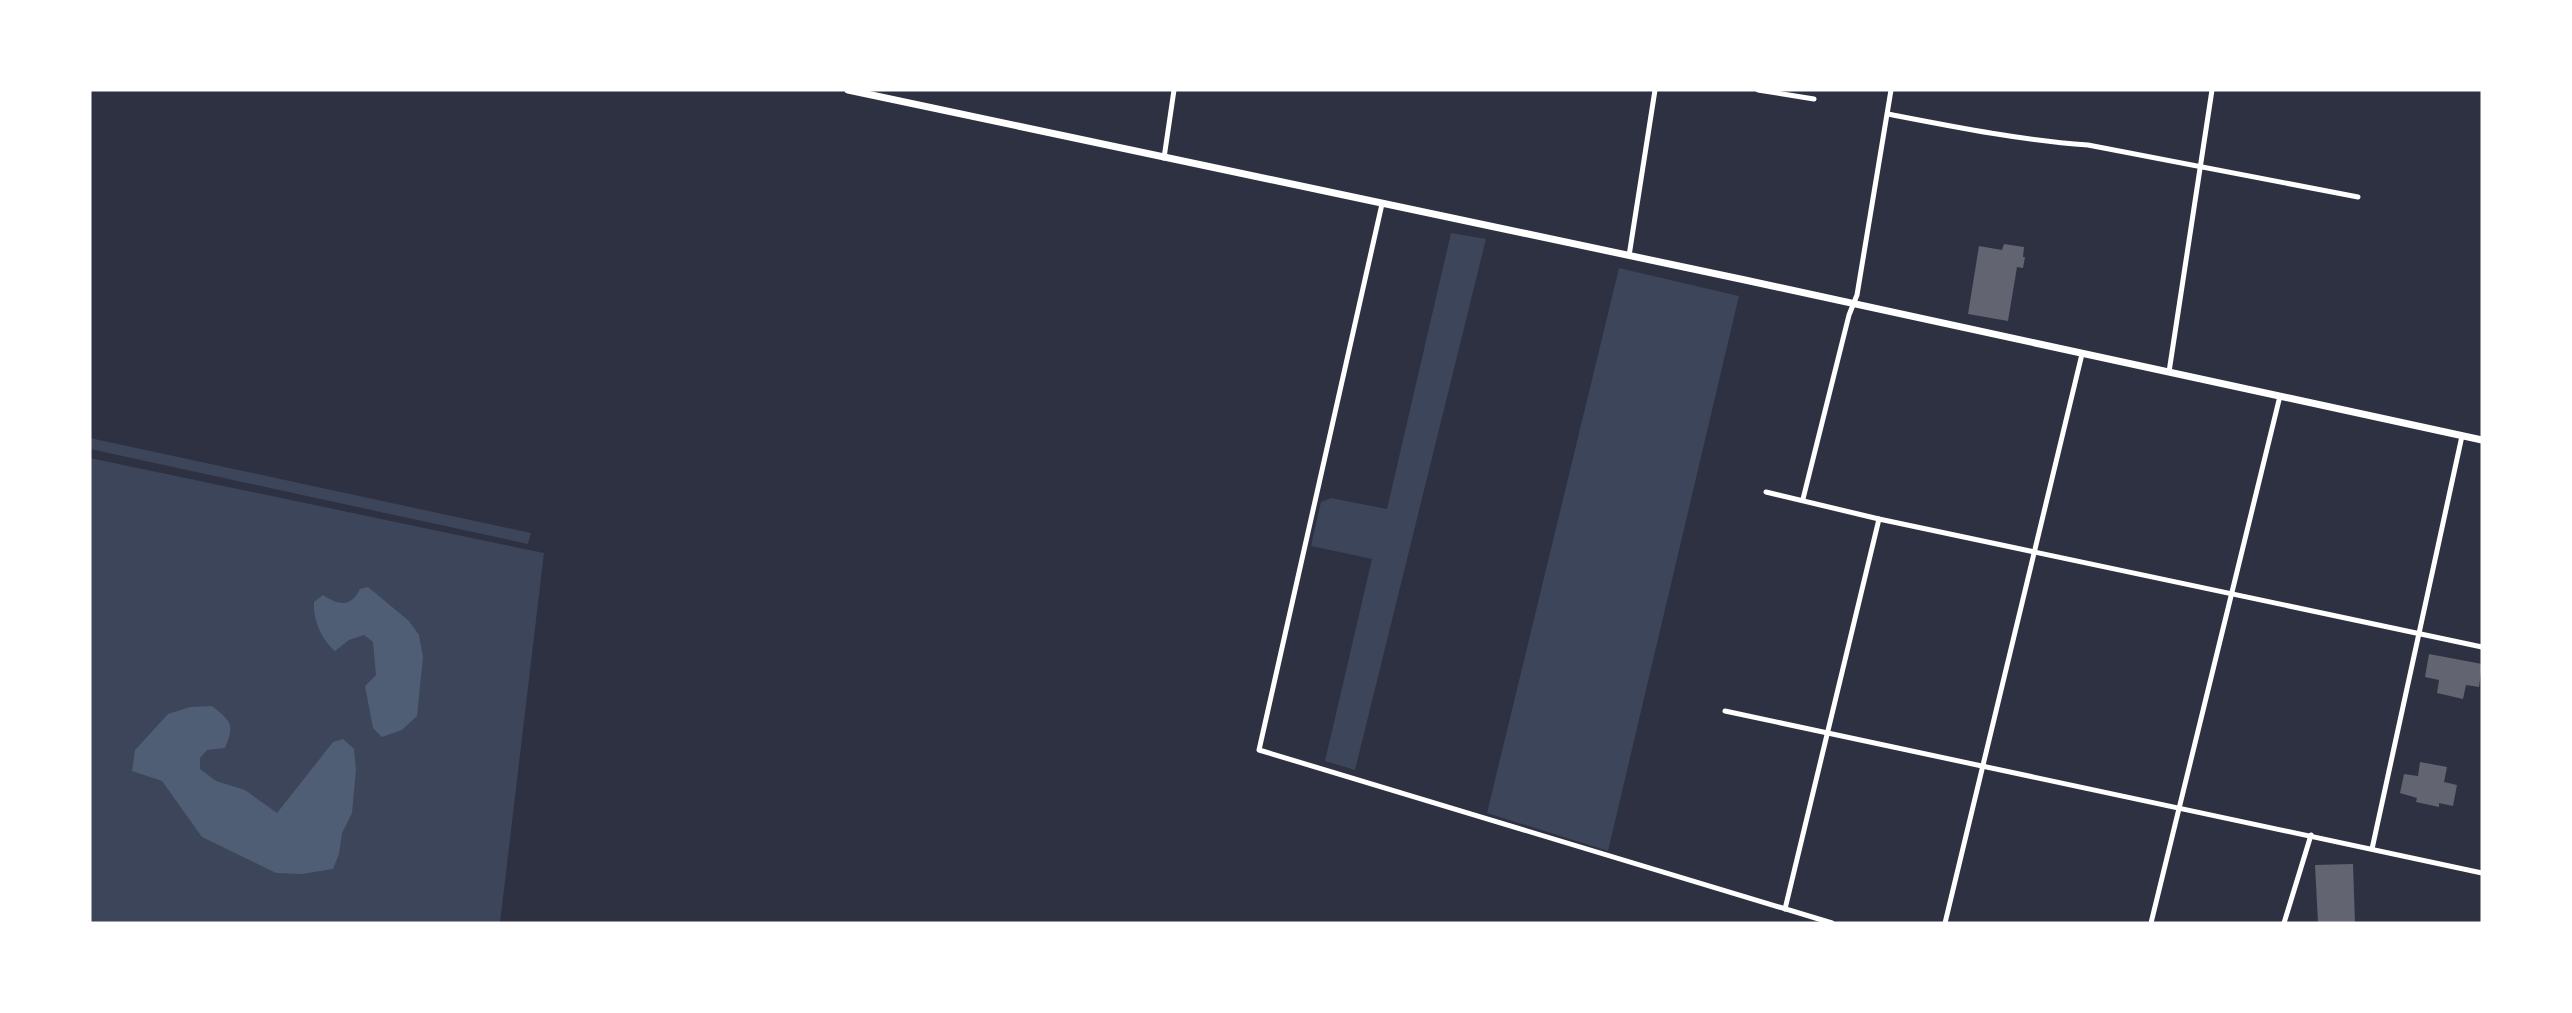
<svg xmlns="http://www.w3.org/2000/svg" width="2572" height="1013" font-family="Commissioner,sans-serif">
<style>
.green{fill:#3c4559}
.water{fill:#4f5d75}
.building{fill:#626471}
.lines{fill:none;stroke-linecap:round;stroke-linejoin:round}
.minor{stroke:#fff;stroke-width:5}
.secondary{stroke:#fff;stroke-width:7}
</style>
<rect width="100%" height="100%" fill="#2d3142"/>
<g class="green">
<polygon points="1451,233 1486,239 1355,770 1325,761 1372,559 1311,546 1321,502 1331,498 1387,509"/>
<polygon points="1619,268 1739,296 1608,851 1487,813"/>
<polygon points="90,438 531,533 528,544 90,449"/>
<polygon points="90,458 544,553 500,923 90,923"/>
</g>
<g class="water">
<path d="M368,587L409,621L419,635L423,657L417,716L402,730L382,737L373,728L365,686L376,675L373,642L364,635L349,640L335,651C321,639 313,619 314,602L323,595C338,605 351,608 360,589Z"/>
<path d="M212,706C231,721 235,724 225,748L207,750L200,758V769L216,781L245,790L277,813L333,742L343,739L354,749L356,770L352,813L342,833L339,854L333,869L302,874L276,873L202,837L162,781L132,771L135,750L168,714L190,707Z"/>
</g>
<g class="building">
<polygon points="2004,244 2024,247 2023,257 2025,257 2023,268 2017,267 2008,321 1968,314 1979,246 2002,250"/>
<polygon points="2429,654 2482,664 2479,687 2466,685 2463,699 2437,693 2439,680 2425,677"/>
<polygon points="2420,762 2447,767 2444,782 2457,785 2453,806 2439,803 2439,807 2416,802 2417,798 2400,793 2404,774 2418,776"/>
<polygon points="2353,864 2355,923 2318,923 2315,865"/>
</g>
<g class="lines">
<g class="minor">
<polyline points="1758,90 1814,99"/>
<path d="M1888,114C1955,127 2020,140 2088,145L2358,197"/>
<polyline points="1164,158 1174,90"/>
<polyline points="1382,204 1259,750 1832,923"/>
<polyline points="1629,256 1655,90"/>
<polyline points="2169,372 2212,90"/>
<polyline points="1766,492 1879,519 2482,647"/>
<polyline points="1803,499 1849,315 1857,295 1891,90"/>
<polyline points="1725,711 2482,873"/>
<polyline points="2372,849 2462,436"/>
<polyline points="1785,909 1879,519"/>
<polyline points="1945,923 2082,354"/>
<polyline points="2151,923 2280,396"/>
<polyline points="2284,923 2311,835"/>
</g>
<polyline class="secondary" points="848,90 1745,280 2482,440"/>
</g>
<rect width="2572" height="1013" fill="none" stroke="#ffffff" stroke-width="183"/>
</svg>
